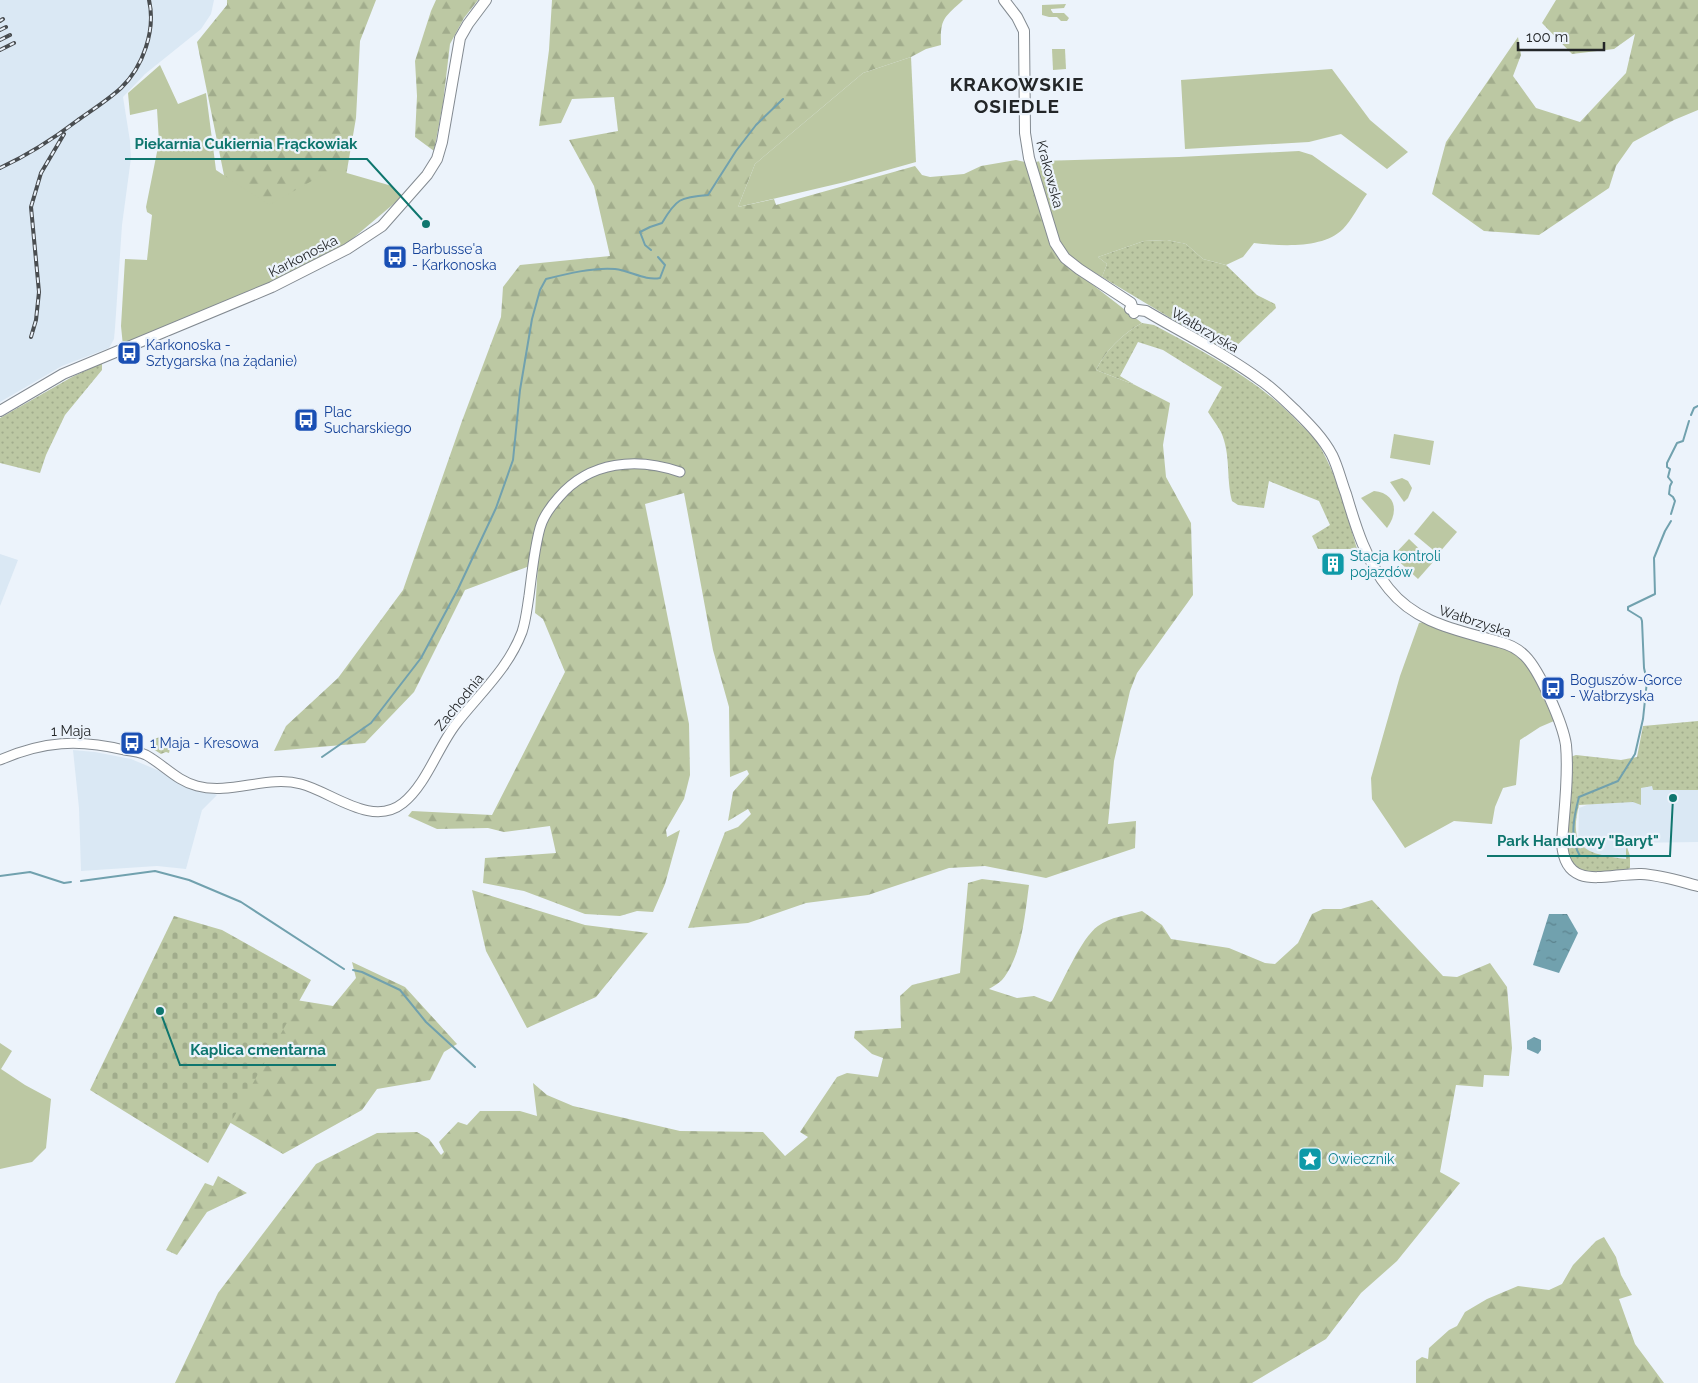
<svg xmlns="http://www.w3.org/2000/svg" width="1698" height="1383" font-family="Raleway,sans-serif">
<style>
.built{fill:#dae8f4}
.grass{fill:url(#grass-dots)}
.forest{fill:url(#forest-firs)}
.cemetery{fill:url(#cemetery-stones)}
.garden{fill:#bcc8a3}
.water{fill:url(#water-ripples)}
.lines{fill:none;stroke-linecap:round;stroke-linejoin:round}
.stream{stroke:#71a1ae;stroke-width:2}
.secondary-casing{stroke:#838a91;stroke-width:11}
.primary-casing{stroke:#838a91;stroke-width:12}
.secondary{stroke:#fff;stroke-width:9}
.primary{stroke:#fff;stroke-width:10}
.rail-casing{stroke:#494d50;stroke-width:4}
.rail{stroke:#ecf3fb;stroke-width:2;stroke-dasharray:5.5;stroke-linecap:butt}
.labels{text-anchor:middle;stroke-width:4.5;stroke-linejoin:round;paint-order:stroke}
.street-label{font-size:14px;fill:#232628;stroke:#ecf3fb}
.transit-label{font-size:14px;fill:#164399;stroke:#ecf3fb;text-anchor:start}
.culture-label{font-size:14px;fill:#0d838f;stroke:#ecf3fb;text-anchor:start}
.district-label{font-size:19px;font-weight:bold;letter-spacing:1px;fill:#232628;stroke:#ecf3fb}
.leader{fill:none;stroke:#0f766e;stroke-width:2}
.callout-dot{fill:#0f766e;stroke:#ecf3fb;stroke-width:2}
.callout-label{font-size:15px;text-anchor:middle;font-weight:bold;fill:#0f766e;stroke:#ecf3fb;stroke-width:4.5;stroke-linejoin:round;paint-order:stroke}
</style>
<defs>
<pattern id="grass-dots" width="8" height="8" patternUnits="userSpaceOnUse" patternTransform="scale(1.25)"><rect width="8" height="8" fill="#bcc8a3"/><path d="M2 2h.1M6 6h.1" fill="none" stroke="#a1ac8c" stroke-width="1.8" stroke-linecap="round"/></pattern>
<pattern id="forest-firs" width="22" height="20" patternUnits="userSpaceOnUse" patternTransform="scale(1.25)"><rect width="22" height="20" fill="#bcc8a3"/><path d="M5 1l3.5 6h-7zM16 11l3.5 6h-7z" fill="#a1ac8c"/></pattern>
<pattern id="cemetery-stones" width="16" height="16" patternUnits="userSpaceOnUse" patternTransform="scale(1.25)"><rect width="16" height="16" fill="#bcc8a3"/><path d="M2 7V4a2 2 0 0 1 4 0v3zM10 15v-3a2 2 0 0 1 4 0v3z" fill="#a1ac8c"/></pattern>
<pattern id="water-ripples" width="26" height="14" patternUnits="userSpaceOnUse" patternTransform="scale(1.25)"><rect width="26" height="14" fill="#71a1ae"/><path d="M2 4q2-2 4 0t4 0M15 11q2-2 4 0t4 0" fill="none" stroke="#5c838e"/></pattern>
</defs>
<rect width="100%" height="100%" fill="#ecf3fb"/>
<g class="built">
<polygon points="0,0 214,0 211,14 201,29 145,74 123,97 130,141 131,158 122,225 115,328 114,339 109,348 62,366 0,402"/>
<polygon points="0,554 18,560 0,606"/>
<polygon points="73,750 95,752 131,759 217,795 202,810 186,869 157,866 81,871 79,808"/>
<polygon points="1638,786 1698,786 1698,842 1628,843 1628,860 1604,857 1578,848 1579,808"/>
</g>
<g class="grass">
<polygon points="1167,240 1186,244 1203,259 1226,265 1257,295 1275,304 1276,308 1229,353 1102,277 1107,264 1098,257 1144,241"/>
<path d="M1142,323L1154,325C1206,353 1259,380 1299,423C1305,429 1313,435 1317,442C1337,473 1347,515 1357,549H1318L1312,536L1330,525L1319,501L1269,481L1264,508L1238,505L1232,501C1226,479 1231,454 1221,432C1217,425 1212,418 1208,412L1222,387L1163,350L1138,342L1120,376L1135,385L1096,370C1106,350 1122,334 1142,323Z"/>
<polygon points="102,363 102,370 65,415 46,455 40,473 0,463 0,418 72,377"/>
<path d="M1698,721V790H1653L1652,786L1641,788V805L1633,802L1579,805C1568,849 1586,854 1626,859V844L1630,856V868L1626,870L1584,874L1571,864L1566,849L1570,757L1576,755L1621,760L1637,757L1643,726Z"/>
<polygon points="160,737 169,742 170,749 169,753 166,752 161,754 153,749 154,743 151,742 154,739"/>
</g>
<g class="forest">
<polygon points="227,0 376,0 360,41 356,118 346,176 278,206 260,205 227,190 197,42 227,5"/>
<polygon points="436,0 478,0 464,18 450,44 443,103 434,151 415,137 417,96 415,61 431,11"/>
<path d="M552,0H963C944,18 940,18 941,45L926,49L911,57L863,73L755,164L738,207L774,199L776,205L915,166L922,175L930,177L964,174L981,166L1016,160L1025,162L1050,245L1062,261L1142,323C1122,334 1106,350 1096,370L1135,385L1170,403L1163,445L1166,477L1191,523L1193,595L1137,673L1130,691L1114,761L1108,824L1136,821L1135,848L1046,878L985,866L949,868L868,895L806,903L748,923L688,928L725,832L738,827L751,814L748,809L728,821L733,792L749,774L747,770L730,777L729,707L713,650L684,493L645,504L689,724L690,775L684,799L666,830L667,837L680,830L665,884L653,912L637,911L620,916L585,914L524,891L483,883L485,858L556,853L550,826L504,832L488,828L437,829L408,816L412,811L492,815L565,672L543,619L535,613L538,563L465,590L414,692L365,743L274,751L286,726L338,678L403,590L462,421L501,317L503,287L520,265L610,256L594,186L569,140L618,131L614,97L572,99L561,123L539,126L549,50Z"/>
<polygon points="1556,0 1698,0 1698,110 1674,120 1633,142 1616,166 1609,188 1539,235 1484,231 1432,194 1446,142 1518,37 1521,55 1513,76 1536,108 1580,122 1626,73 1635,34 1614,49 1572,54 1542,23"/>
<path d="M982,879L1029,885C1025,914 1022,956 1002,980C999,983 994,986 989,989L1017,998L1034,996L1050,1002L1052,1001C1063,982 1081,938 1098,926C1110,917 1128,915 1142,911L1162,925L1171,939L1229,948L1265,963L1275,964L1298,943L1312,914L1323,909H1341L1372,900L1443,976L1457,977L1490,963L1507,987L1512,1048L1509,1076L1484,1075L1483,1087L1456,1085L1440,1172L1460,1183L1397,1261L1361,1293L1326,1339L1252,1383H175L218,1293L316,1164L377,1133L417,1132L429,1139L441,1155L444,1152L439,1142L458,1122L467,1125L480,1111H520L537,1116L533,1083L547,1095L573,1106L680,1131L763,1132L785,1156L808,1137L800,1132L837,1077L847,1073L878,1077L883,1058L872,1054L854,1038L855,1031L901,1028L900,996L912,985L960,973L968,883Z"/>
<polygon points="472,890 585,925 648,933 596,997 527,1028 486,951"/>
<polygon points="352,962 405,987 457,1044 444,1052 430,1080 377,1089 362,1110 283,1154 229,1122 290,999 333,1006 356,978"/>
<polygon points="218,1176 247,1193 207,1212 177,1255 166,1250 205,1183 213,1186"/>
<polygon points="1604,1237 1616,1257 1621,1275 1632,1295 1619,1299 1635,1344 1664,1383 1416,1383 1416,1361 1422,1357 1428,1359 1429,1348 1449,1330 1457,1326 1465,1312 1487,1299 1518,1286 1549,1290 1562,1284 1573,1265 1596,1241"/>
</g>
<polygon class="cemetery" points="174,916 222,930 311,980 208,1163 90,1090"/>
<g class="garden">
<polygon points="1066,4 1064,8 1051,9 1051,10 1053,13 1064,13 1069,18 1067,21 1061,21 1057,17 1049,17 1042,15 1042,5"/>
<polygon points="1052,49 1065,49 1066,69 1053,70"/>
<polygon points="911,57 916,162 845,182 738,207 755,164 863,73"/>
<polygon points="160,65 178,104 206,93 216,170 269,205 333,169 392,186 403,196 345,245 297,272 123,346 121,326 125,259 147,260 152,215 147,212 146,207 159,142 157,109 130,115 128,93"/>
<polygon points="1332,69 1370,120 1408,152 1387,169 1341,134 1309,142 1185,149 1181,80"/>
<path d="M1299,151L1312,155L1367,194C1359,205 1352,220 1343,229C1323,249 1281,246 1254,243L1243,257L1226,265L1203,259L1186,244L1167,240L1144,241L1098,257L1107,264L1102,277L1069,257L1059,241L1047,199L1035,166L1036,162L1040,161L1179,157Z"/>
<polygon points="1394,434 1434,441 1430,465 1390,458"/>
<polygon points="1402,478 1408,481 1412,488 1408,498 1404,502 1390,482"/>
<path d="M1374,491C1396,493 1399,512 1387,528L1361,498Z"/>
<polygon points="1433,511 1457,532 1438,554 1414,534"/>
<polygon points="1409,539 1433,562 1418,579 1393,556"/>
<polygon points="1423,622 1441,630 1493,644 1515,654 1530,668 1554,721 1540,727 1520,740 1516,785 1503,788 1495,807 1492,824 1454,821 1405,848 1372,799 1371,778 1400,676 1419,623"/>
<polygon points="0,1043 12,1051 1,1069 25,1085 51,1099 46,1148 32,1162 0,1169"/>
</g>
<g class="water">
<polygon points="1549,914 1567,914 1578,933 1559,973 1533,965"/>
<polygon points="1534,1037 1541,1040 1541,1050 1538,1054 1527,1049 1527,1041"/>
</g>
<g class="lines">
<g class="stream">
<path d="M651,250L645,245L640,232L650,227L662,223C676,199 680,197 708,195L736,151L756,125L783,99"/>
<polyline points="1691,415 1694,408 1698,406"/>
<polyline points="1671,514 1675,501 1673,497 1669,494 1670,486 1672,482 1668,477 1670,469 1667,467 1667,463 1677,443 1683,441 1689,421"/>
<path d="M322,757L371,723L421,658L458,589L496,508L513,460L520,390L532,319L540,290L546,279C566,274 594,267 615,269C631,271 645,281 660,278L665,265L658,257"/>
<path d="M1580,856C1569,838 1574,816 1579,797L1618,781L1635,754L1643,719L1647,681L1644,668L1642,621L1641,618L1628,610V607L1655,594L1654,558L1665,531L1671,521"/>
<polyline points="0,876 30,872 64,883 71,882"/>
<polyline points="81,881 155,871 189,880 241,902 344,969"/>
<polyline points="353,970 362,972 400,990 426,1022 475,1067"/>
</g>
<g class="secondary-casing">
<path id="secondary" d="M0,760C43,741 79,739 124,750C132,751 140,752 146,755C164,765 177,781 197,786C231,795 267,775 301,784C332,792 372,828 403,803C426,785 438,747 456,724C480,693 508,669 522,632C526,620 527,608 529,596C532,573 534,550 540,528C543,517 551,506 559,497C590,461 637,457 680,472"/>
</g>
<g class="primary-casing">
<g id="primary">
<polyline points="1004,0 1017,17 1024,31 1025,133 1029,158 1055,243 1065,258 1079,269 1131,303 1134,313"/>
<path d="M1130,309L1146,311C1183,333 1224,353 1259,379C1273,388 1284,400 1296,411C1309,424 1323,438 1332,455C1338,467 1341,481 1346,494C1356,528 1366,561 1389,589C1417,624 1459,630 1499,642C1508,644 1518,649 1525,656C1540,671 1563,724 1566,745C1569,777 1564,811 1562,843C1565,893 1608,873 1641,874C1661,875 1679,881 1698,886"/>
<polyline points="0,411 63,374 272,287 347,249 382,226 427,175 437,159 442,142 460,38 468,24 486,0"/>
</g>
</g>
<use href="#secondary" class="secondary"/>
<use href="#primary" class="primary"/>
<g class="rail-casing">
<g id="rail">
<polyline points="0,21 3,19"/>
<polyline points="0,30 6,27"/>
<polyline points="0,40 10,35"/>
<polyline points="0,50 14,43"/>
<path d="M0,168C28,155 53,139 78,120C92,110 108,100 121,88C143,67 156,30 149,0"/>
<polyline points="31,337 36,320 39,292 31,207 41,173 64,134"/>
</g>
</g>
<use href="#rail" class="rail"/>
</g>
<defs>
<g id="bus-square" transform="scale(1.25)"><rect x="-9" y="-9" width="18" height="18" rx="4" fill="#1a4fb4" stroke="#ecf3fb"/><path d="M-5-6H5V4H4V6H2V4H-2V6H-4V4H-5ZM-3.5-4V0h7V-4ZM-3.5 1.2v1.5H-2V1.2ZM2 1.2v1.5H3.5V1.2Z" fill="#fff"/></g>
<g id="building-square" transform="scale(1.25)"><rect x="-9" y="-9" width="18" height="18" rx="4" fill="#0f9aa8" stroke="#ecf3fb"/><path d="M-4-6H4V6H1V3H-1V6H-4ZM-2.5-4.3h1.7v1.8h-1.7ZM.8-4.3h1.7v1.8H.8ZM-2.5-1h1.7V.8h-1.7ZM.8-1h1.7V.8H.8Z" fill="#fff"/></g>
<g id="sight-square" transform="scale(1.25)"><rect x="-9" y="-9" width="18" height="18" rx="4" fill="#0f9aa8" stroke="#ecf3fb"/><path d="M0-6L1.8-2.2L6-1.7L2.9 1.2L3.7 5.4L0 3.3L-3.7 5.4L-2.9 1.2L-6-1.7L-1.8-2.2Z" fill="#fff"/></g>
</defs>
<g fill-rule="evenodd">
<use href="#bus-square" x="395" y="257"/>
<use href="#bus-square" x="129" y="353"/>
<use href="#bus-square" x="306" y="420"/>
<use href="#building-square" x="1333" y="564"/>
<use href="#bus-square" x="1553" y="688"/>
<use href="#bus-square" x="132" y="743"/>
<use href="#sight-square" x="1310" y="1159"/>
</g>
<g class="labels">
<g class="street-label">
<text transform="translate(1050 174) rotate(75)" y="5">Krakowska</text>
<text transform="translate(303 256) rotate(-27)" y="5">Karkonoska</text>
<text transform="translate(1205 330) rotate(30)" y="5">Wałbrzyska</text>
<text transform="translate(1475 621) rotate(18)" y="5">Wałbrzyska</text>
<text transform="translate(459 702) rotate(-51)" y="5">Zachodnia</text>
<text x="71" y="736">1 Maja</text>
</g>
<g class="transit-label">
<text x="412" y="254">Barbusse'a<tspan x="412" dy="16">- Karkonoska</tspan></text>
<text x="146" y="350">Karkonoska -<tspan x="146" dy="16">Sztygarska (na żądanie)</tspan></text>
<text x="324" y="417">Plac<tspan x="324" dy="16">Sucharskiego</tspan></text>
<text x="1570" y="685">Boguszów-Gorce<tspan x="1570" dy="16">- Wałbrzyska</tspan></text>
<text x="150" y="748">1 Maja - Kresowa</text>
</g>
<g class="culture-label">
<text x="1350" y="561">Stacja kontroli<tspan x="1350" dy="16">pojazdów</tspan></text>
<text x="1328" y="1164">Owiecznik</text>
</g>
<g class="district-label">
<text x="1017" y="91">KRAKOWSKIE<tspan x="1017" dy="22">OSIEDLE</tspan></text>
</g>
</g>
<path class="leader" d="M426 224L367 159H125M1673 798L1670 856H1487M160 1011L180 1065H336"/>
<g class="callout-dot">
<circle cx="426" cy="224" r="5"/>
<circle cx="1673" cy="798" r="5"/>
<circle cx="160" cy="1011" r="5"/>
</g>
<g class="callout-label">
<text x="246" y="149">Piekarnia Cukiernia Frąckowiak</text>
<text x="1578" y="846">Park Handlowy "Baryt"</text>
<text x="258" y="1055">Kaplica cmentarna</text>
</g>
<path d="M1518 42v8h86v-8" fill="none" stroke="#232628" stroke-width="2.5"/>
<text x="1526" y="42" font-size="15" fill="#232628" stroke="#ecf3fb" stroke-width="4" paint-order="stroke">100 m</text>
</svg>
